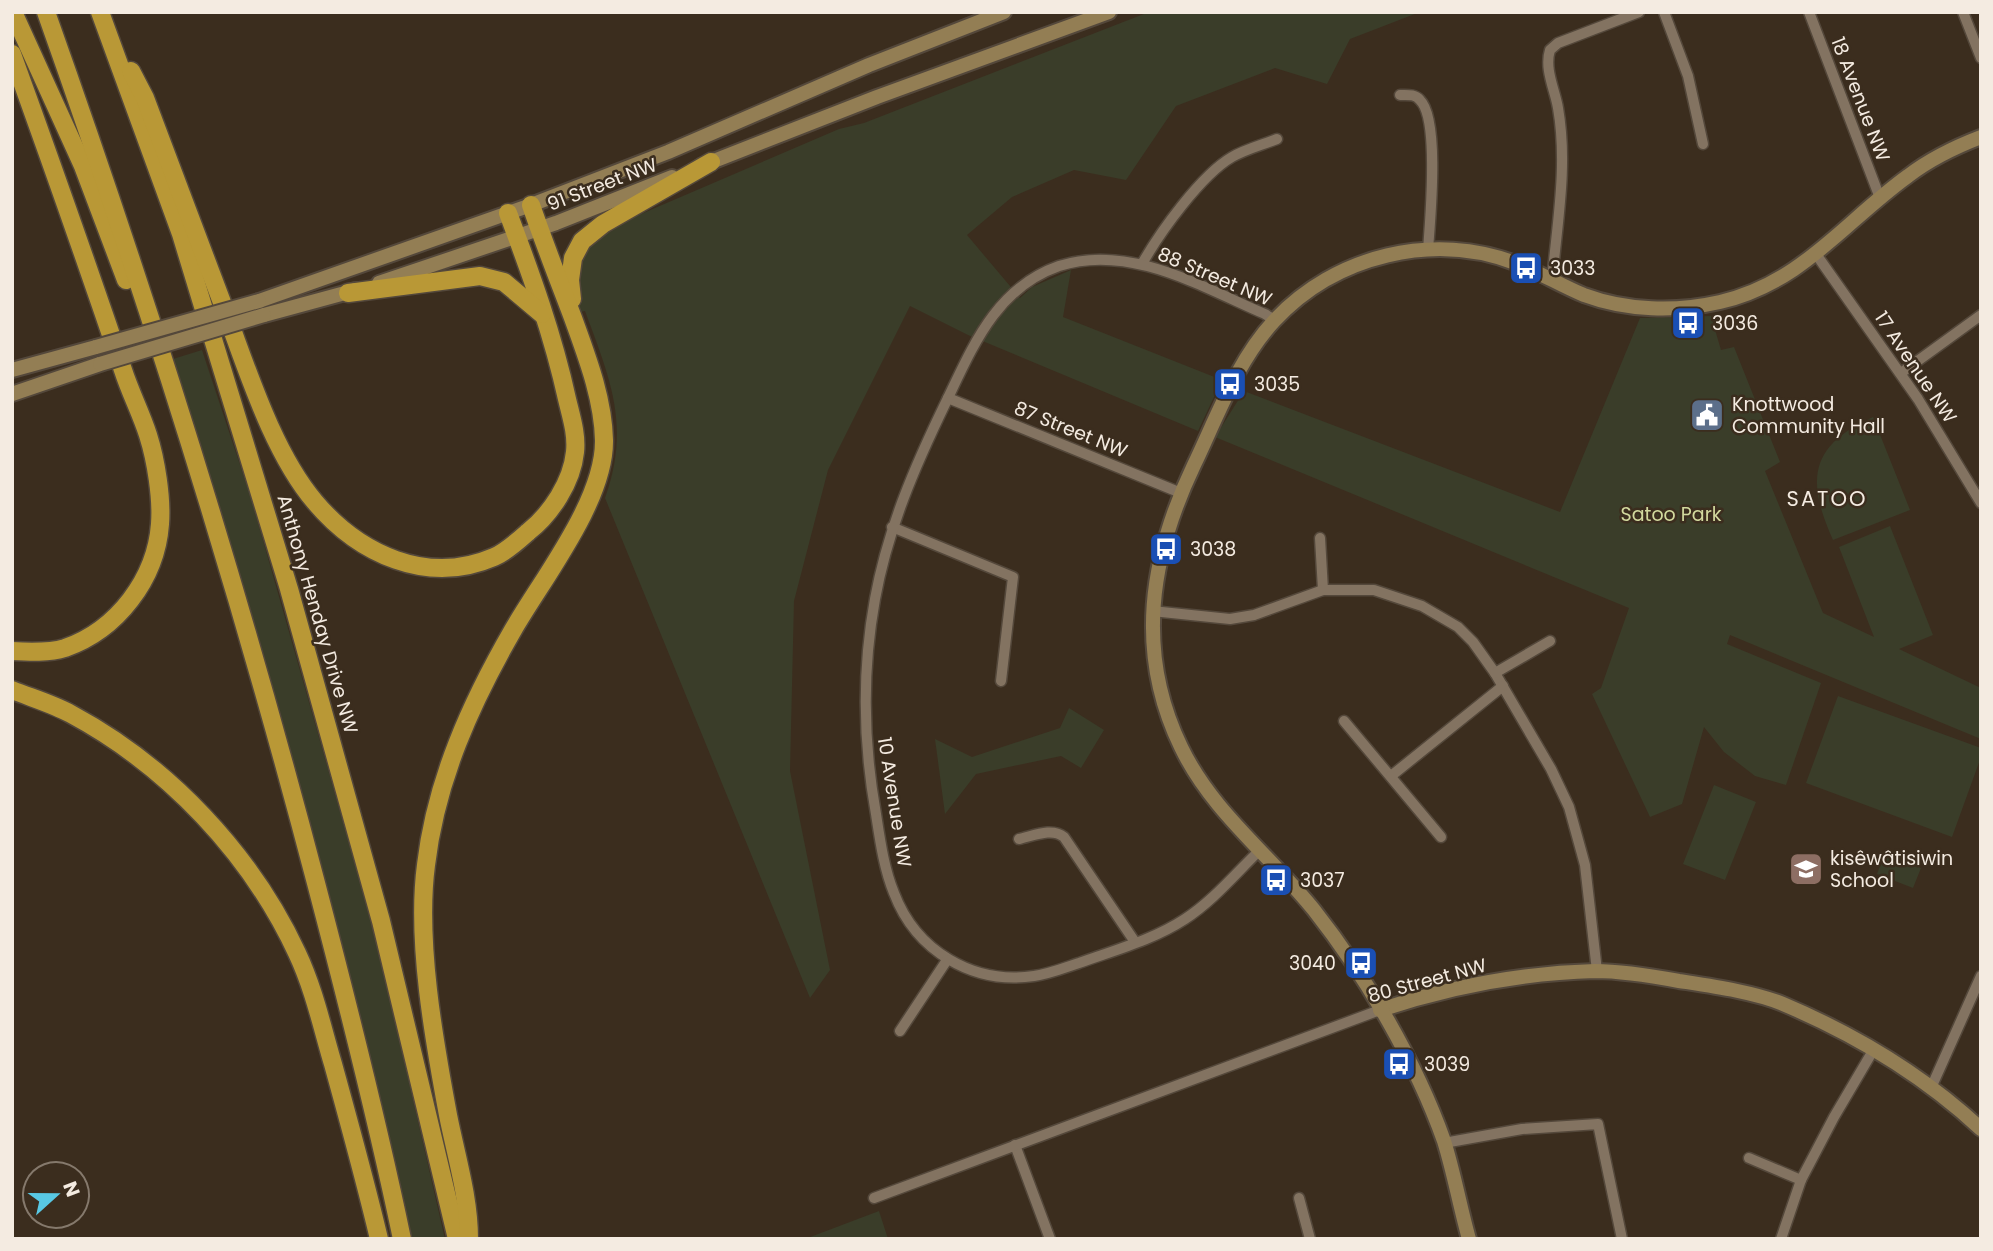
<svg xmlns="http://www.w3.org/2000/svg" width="1993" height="1251" font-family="Poppins,sans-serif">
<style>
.green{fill:#3a3d29}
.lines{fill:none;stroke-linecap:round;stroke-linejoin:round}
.street-casing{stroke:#54483b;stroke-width:13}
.secondary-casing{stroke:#54483b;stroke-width:18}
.highway-casing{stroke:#54483b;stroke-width:21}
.street{stroke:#837361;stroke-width:10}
.secondary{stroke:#937e54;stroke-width:14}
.highway{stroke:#b99836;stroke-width:18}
.secondary-bridge-casing{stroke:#54483b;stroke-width:18;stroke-linecap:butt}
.secondary-bridge{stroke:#937e54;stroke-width:14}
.labels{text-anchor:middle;stroke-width:5;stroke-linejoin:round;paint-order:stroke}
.street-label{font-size:19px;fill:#f4ebe1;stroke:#3b2d1e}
.poi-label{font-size:19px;fill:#f4ebe1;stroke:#3b2d1e;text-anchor:start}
.park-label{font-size:19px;fill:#d2d99e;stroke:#3b2d1e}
.neighbourhood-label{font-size:21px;letter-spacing:2px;fill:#f4ebe1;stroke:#3b2d1e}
</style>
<rect width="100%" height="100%" fill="#3b2d1e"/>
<g class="green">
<path d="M1149,12H1420L1350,39L1327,84L1275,68L1176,106L1126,180L1074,170L1012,197L967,235L1020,298L1032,287L1071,270L1063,317L1222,380L1198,431L968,335L910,306L828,470L794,601L790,771L830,970L810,998L605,498C631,425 610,379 585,311L580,312C576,292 573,271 584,252C589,242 604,233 613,226L839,129L864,123Z"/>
<polygon points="1711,316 1721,350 1734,347 1780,462 1765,471 1823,613 1874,637 1839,547 1890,526 1933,635 1899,649 1981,688 1981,739 1730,635 1727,644 1821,683 1786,785 1755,776 1724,752 1704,727 1682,804 1650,817 1592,694 1601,688 1629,608 1215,437 1244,391 1560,512 1640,318"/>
<polygon points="202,350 251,498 376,938 445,1239 408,1239 173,359"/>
<path d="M1873,417L1910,510L1833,540C1806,480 1809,446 1873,417Z"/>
<polygon points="1838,696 1981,748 1981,757 1952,837 1806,783"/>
<polygon points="1069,708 1104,730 1081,768 1061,756 976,774 945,814 935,739 972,757 1060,728"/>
<polygon points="1714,785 1756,802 1725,880 1683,864"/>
<polygon points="1885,853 1921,868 1913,888 1877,874"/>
<polygon points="879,1211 888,1239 805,1239"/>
</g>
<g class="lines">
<g class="street-casing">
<g id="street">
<polyline points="1664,12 1688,76 1703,144"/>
<polyline points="1809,12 1880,198"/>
<polyline points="1963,12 1981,58"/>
<path d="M1400,95C1408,95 1415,94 1420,100C1440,119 1430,221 1428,250"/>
<polyline points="1816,254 1918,399 1981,503"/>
<path d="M1142,264C1160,232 1201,175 1232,157C1246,149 1262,145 1277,139"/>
<path d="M1552,281C1557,223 1568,166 1558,108C1555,90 1544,69 1550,50L1558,43L1639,12"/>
<polyline points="1901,373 1981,315"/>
<polyline points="948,398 1181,493"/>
<polyline points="892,527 1013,577 1001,681"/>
<polyline points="1320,538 1323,590"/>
<polyline points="1152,611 1230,619 1254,615 1323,590 1374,590 1422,606 1458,627 1473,642 1495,673 1551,769 1569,807 1585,865 1597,971"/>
<polyline points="1495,673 1550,641"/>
<polyline points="1344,721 1441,837"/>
<polyline points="1391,776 1503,686"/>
<path d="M1019,839C1033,836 1052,827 1064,837L1135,942"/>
<path d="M1260,850C1236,873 1213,901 1185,919C1153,940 1115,950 1079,963C1064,968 1049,974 1034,976C973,985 916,951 894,893C884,869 880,840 876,814C863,742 862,670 875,599C888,528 915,466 946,402C973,346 996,288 1059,266C1129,243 1202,287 1265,314L1274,320"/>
<polyline points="900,1031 947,960"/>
<polyline points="1931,1088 1981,976"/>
<polyline points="1444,1143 1522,1129 1598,1124 1622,1239"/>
<polyline points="1015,1145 1050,1239"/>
<polyline points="1749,1158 1801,1180"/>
<polyline points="874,1198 1380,1010"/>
<polyline points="1299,1198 1310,1239"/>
<polyline points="1781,1239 1801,1180 1834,1117 1874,1049"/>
</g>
</g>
<g class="secondary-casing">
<g id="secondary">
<polyline points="701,166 877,97 1109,12"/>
<polyline points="379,283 556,223 672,177"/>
<polyline points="259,301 531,205 668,152 869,65 1004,12"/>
<polyline points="264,315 356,290"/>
<polyline points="12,370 96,347"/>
<polyline points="12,394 100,364"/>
<path d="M1380,1010C1449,987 1522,973 1595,971C1623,971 1652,976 1679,981C1711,986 1754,992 1783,1004C1854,1034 1924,1076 1981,1129"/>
<path d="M1469,1239C1460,1207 1454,1173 1444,1141C1416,1062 1366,976 1314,910C1270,855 1212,812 1181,747C1135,652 1150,557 1194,465C1217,417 1237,361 1274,321C1335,255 1434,231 1518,264C1541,273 1562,286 1584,295C1627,311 1676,312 1720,302C1802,283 1844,222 1908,176C1930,159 1955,147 1981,137"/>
</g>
</g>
<g class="highway-casing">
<g id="highway">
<polyline points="13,12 83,166 126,280"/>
<path d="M46,12C148,299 239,589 316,883C347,1001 377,1119 402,1239"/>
<polyline points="100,12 181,234 289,589 381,921 457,1239"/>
<path d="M12,54C50,159 87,264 123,370C130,392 141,413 148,435C156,460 162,498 160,524C156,579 117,630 65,648C49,653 29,652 12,651"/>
<path d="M131,71L145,98C173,172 201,246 229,321C250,378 275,455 315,502C359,554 427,586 494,557C506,552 518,541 528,532C551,514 572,482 575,452C577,434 571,416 567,399C553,335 531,274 508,213"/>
<polyline points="348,293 480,276 504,282 542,314"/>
<polyline points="572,299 570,280 573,258 582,241 603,224 711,162"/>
<path d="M12,690C32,698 53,704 71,714C168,766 251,854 297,953C314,989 322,1027 333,1064C349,1122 365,1180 379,1239"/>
<path d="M469,1239C469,1197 456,1156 448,1115C434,1040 416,940 426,865C436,780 471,703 513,630C543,578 605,500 604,440C603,398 587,357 573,318C559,281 544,243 531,205"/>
</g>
</g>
<use href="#street" class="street"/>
<use href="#secondary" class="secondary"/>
<use href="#highway" class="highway"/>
<g class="secondary-bridge-casing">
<g id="secondary-bridge">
<polyline points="96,347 259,301"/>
<polyline points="100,364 264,315"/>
</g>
</g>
<use href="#secondary-bridge" class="secondary-bridge"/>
</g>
<defs>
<g id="bus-square" transform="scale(1.75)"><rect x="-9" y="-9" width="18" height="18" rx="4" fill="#1a4fb4" stroke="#3b2d1e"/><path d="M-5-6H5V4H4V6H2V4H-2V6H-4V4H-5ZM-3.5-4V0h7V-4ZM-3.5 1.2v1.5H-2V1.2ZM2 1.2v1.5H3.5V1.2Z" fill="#fff"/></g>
<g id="civic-square" transform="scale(1.75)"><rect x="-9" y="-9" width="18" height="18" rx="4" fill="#5c6f8a" stroke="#3b2d1e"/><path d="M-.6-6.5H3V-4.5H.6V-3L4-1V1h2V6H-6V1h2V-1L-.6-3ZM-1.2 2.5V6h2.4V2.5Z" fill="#fff"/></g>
<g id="school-square" transform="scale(1.75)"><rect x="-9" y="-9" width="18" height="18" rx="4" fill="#8d6e63" stroke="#3b2d1e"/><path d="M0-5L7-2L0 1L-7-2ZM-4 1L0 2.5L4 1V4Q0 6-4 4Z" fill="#fff"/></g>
</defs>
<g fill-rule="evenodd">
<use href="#bus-square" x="1526" y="268"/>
<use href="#bus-square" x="1688" y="323"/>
<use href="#bus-square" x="1230" y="384"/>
<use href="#civic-square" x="1707" y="415"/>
<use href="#bus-square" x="1166" y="549"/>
<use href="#school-square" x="1806" y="869"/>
<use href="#bus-square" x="1276" y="880"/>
<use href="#bus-square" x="1361" y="963"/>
<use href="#bus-square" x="1399" y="1064"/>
</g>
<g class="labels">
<g class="street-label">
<text transform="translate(1861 99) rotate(69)" y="7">18 Avenue NW</text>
<text transform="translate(602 184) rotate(-21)" y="7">91 Street NW</text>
<text transform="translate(1215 276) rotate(23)" y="7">88 Street NW</text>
<text transform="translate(1916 367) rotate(56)" y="7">17 Avenue NW</text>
<text transform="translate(1071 429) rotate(22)" y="7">87 Street NW</text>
<text transform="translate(318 614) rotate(74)" y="7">Anthony Henday Drive NW</text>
<text transform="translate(895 802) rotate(81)" y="7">10 Avenue NW</text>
<text transform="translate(1427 980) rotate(-15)" y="7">80 Street NW</text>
</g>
<g class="poi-label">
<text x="1550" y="275">3033</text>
<text x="1712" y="330">3036</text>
<text x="1254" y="391">3035</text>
<text x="1732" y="411">Knottwood<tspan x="1732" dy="22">Community Hall</tspan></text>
<text x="1190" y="556">3038</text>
<text x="1830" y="865">kisêwâtisiwin<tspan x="1830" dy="22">School</tspan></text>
<text x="1300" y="887">3037</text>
<text x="1336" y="970" text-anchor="end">3040</text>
<text x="1424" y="1071">3039</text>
</g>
<g class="park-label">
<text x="1671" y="521">Satoo Park</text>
</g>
<g class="neighbourhood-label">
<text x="1827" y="506">SATOO</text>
</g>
</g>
<rect width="1993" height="1251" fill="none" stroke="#f4ebe1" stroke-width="28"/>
<g transform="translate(56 1195) rotate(69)"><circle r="33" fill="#3b2d1e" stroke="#85796c" stroke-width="2"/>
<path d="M0-5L12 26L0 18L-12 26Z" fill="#58c8e4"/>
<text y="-10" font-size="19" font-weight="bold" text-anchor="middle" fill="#f4ebe1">N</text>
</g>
</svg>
